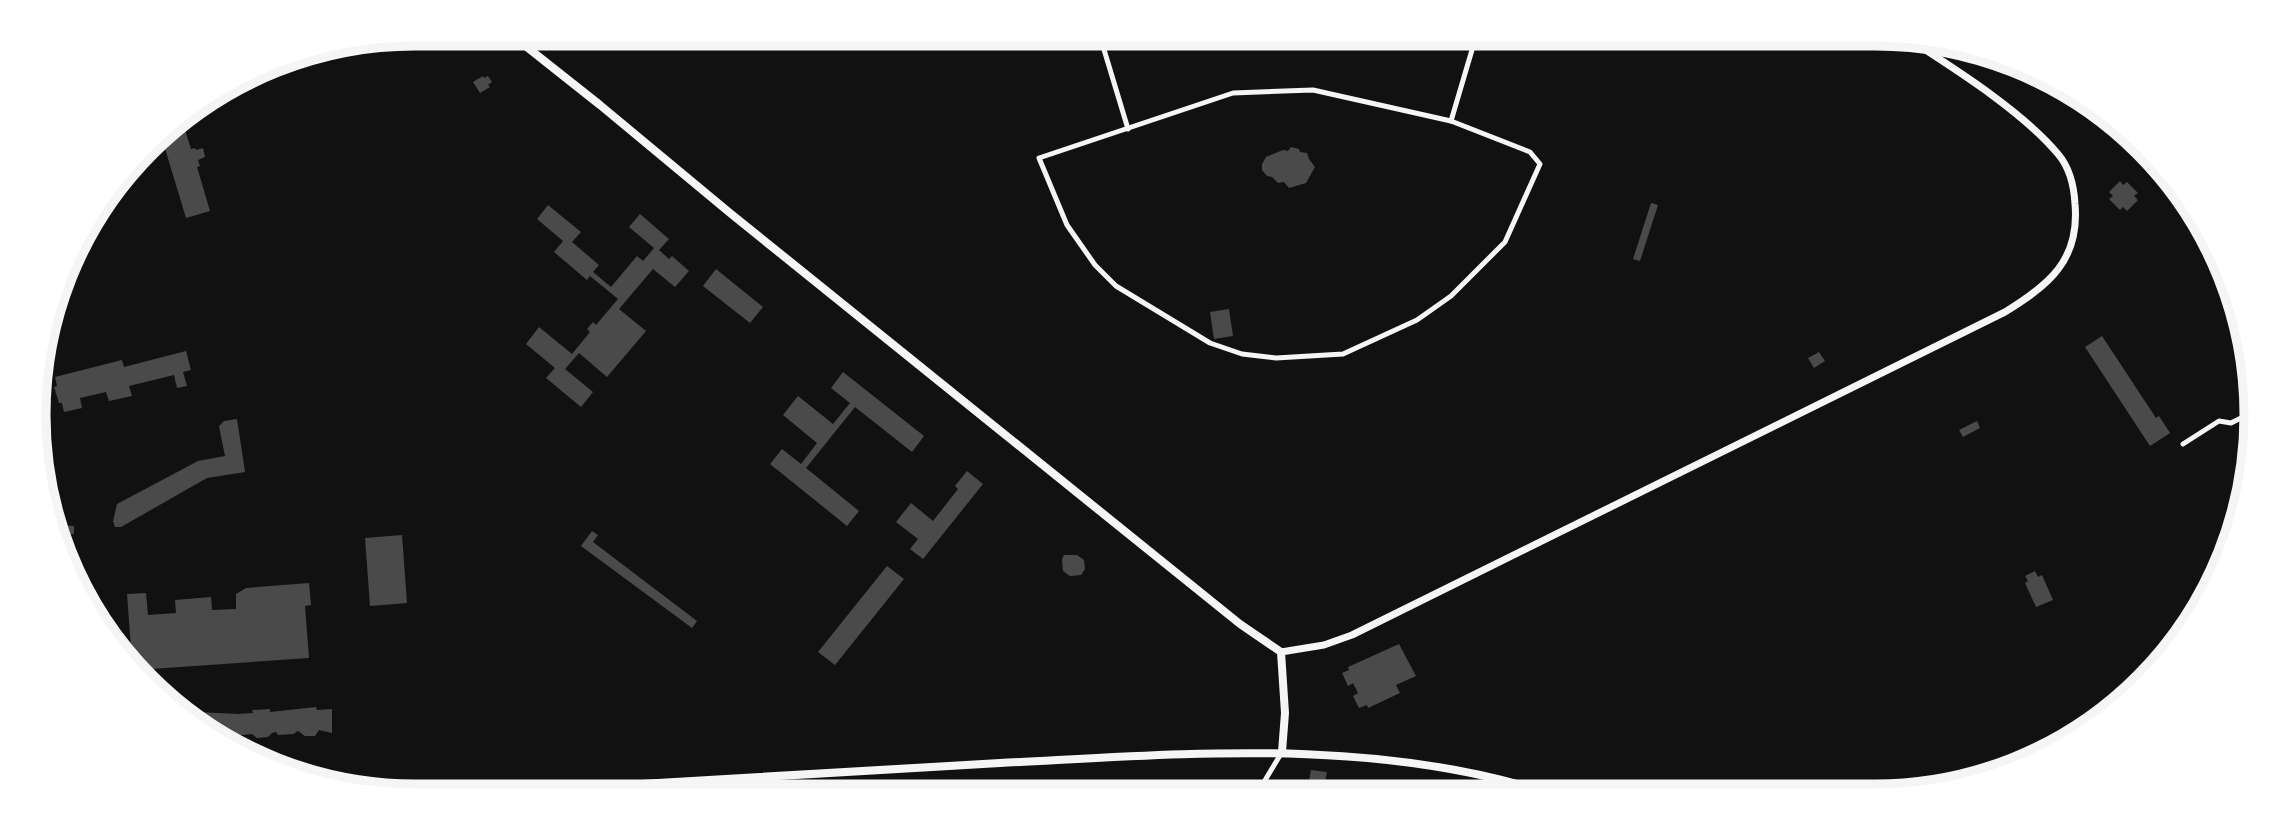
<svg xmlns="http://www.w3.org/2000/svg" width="2289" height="830" font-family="Georgia,serif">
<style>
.building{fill:#4a4a4a}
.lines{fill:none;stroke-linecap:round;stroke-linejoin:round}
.minor{stroke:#f5f5f5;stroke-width:5}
.secondary{stroke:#f5f5f5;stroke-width:7}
.primary{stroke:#f5f5f5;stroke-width:8}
.trunk{stroke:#f5f5f5;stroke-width:8}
.rim{fill:none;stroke:#f5f5f5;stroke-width:9}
</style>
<rect width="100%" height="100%" fill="#111"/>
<g class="building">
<polygon points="483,76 484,78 488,76 492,82 488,85 490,87 480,93 473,82"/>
<polygon points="181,117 191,149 195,148 196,150 203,148 205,157 198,160 200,166 197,167 210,211 186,218 160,132"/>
<polygon points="1291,147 1299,149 1300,152 1307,153 1309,159 1315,167 1306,183 1289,188 1284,182 1278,183 1272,177 1267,176 1262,170 1262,164 1266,157 1283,150 1288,151"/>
<polygon points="2120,181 2123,185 2127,182 2138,193 2134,196 2138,200 2127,211 2123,207 2120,210 2109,199 2113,196 2109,192"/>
<polygon points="1651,203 1658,205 1640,261 1633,259"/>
<polygon points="548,205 581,232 572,242 599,265 593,272 611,287 637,256 643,261 654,248 629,227 640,214 669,239 659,250 669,259 672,256 689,271 675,287 653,269 619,309 646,331 607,377 579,353 565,369 593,392 581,407 546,378 555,368 526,344 539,327 572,354 590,332 587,329 593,322 596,325 618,299 590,276 587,280 554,252 563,241 537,219"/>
<polygon points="716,269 763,307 750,323 703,286"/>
<polygon points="1229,309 1233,336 1214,339 1210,312"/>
<polygon points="2102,336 2156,418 2159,416 2170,433 2150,446 2085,347"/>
<polygon points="186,351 191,370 183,372 187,386 177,388 174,375 129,386 132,396 109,401 106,392 80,398 82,408 64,412 62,403 59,403 54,387 57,386 55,377 122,360 124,367"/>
<polygon points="1819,352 1825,361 1814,368 1808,358"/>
<polygon points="843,372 924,436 912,452 855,407 806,468 859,511 847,526 770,464 782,449 801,464 817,443 783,415 798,396 833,424 850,403 831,388"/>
<polygon points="237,419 245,472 207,478 121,527 115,527 113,521 117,504 198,461 225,456 219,426 224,421"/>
<polygon points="1977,421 1980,428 1963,437 1959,430"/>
<polygon points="967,471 983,484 923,559 910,549 918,539 896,522 911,503 933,521 958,489 955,486"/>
<polygon points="58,525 74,526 74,534 70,534 71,546 61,547"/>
<polygon points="592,531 598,535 593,542 697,621 692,628 581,546"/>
<polygon points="402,535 407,603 370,606 365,538"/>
<polygon points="1064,555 1077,555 1084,560 1085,569 1081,575 1070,576 1063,571 1062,559"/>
<polygon points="887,566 904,579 835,665 818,652"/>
<polygon points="2035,571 2038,577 2042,575 2053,600 2036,607 2025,583 2028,581 2025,576"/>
<polygon points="309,583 311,605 305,606 309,658 151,669 151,673 144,674 142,668 139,669 132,662 127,594 146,593 148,615 176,613 175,600 211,597 212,610 236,609 236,594 246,588"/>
<polygon points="1399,644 1416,676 1396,685 1400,693 1368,708 1367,705 1359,708 1353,696 1358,693 1353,683 1348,686 1342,673 1349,670 1348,667"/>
<polygon points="316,707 317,710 332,709 332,733 319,730 315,736 305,736 298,731 293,734 278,735 276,732 272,733 268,737 257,738 252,734 224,737 222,734 218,735 216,738 203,732 186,716 199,715 198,712 238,714 253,713 252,710 270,709 270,712"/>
<polygon points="1311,770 1327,772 1325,782 1309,781"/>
</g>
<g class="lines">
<g class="minor">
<polyline points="1099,33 1128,129"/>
<polygon points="1313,90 1451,121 1530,152 1540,164 1505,242 1451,296 1417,320 1343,354 1276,358 1242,354 1210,343 1116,286 1095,265 1067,225 1039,158 1233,93"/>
<polyline points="1451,121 1477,33"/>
<polyline points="2183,444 2219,421 2231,423 2241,418 2249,421"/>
<polyline points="1259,795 1264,782 1282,752"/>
</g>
<path class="secondary" d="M1281,652L1324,645L1352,635L2005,312C2049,285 2080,260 2075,204C2074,186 2070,168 2058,154C2022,111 1955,69 1907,38"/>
<polyline class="primary" points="509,33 600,105 730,213 1240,624 1281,652 1285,713 1282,752"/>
<path class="trunk" d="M417,797C612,787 806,773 1000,763C1184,754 1373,736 1551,794"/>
</g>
<path d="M0 0H2289V830H0ZM415 46H1875A369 369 0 0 1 2244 415V415A369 369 0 0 1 1875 784H415A369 369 0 0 1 46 415V415A369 369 0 0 1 415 46Z" fill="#fff" fill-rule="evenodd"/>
<path class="rim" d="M415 46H1875A369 369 0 0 1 2244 415V415A369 369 0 0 1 1875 784H415A369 369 0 0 1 46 415V415A369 369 0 0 1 415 46Z"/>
</svg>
